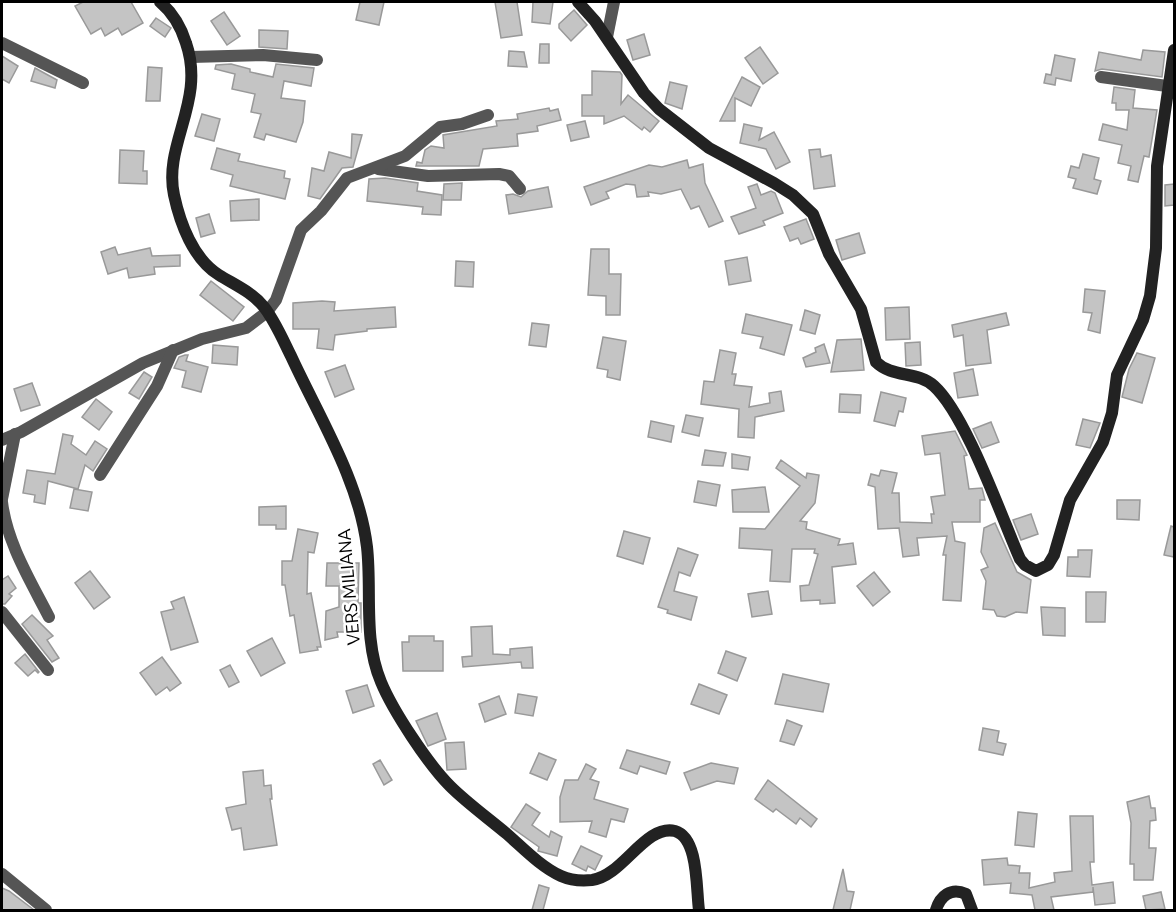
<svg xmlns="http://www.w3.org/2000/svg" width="1176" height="912" font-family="Ubuntu,sans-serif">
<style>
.building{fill:#c4c4c4;stroke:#999;stroke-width:1.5}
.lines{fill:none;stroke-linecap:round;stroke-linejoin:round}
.street{stroke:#555;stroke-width:12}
.secondary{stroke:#222;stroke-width:12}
.labels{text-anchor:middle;stroke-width:5;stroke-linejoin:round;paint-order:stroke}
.street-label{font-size:18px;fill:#000;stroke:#fff}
</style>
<rect width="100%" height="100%" fill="#fff"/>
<g class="building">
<polygon points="83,2 131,2 143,23 122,35 118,28 105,36 101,28 91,34 75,6"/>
<polygon points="360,2 384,2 379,25 356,20"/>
<polygon points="495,2 517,2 522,35 501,38"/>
<polygon points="533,2 553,2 550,24 532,22"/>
<polygon points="574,10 587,25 571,41 559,28 559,24"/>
<polygon points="224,12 240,36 227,45 211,21"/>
<polygon points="156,18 171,28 165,37 150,26"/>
<polygon points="259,30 288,31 287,49 259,47"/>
<polygon points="644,34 650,55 633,60 627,40"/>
<polygon points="540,44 549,44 549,63 539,63"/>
<polygon points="760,47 778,73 763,84 745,58"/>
<polygon points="1143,50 1165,52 1162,77 1102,69 1095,71 1099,52 1141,60"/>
<polygon points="509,51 524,52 527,67 508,66"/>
<polygon points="1055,55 1075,59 1071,81 1056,78 1055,85 1044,83 1046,74 1051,75"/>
<polygon points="2,56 18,66 9,83 2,79"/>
<polygon points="231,64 250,69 250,72 273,77 276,64 314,68 311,86 284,81 281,98 305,101 303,122 296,142 266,134 264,140 254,137 261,114 251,112 255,94 232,89 235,74 215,69 216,65"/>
<polygon points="148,67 162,68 160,101 146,101"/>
<polygon points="35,68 57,80 55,88 31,81"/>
<polygon points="592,71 620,72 622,75 621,104 628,95 659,121 650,132 644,127 642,130 624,116 604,124 604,116 582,116 582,95 592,95"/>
<polygon points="742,77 760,87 751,106 735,98 735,121 720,121"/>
<polygon points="670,82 687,86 682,109 665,103"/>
<polygon points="1114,87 1135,90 1133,108 1157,110 1149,157 1144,156 1138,182 1128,180 1131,166 1118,163 1122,145 1099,140 1103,124 1127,130 1129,110 1116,110 1116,103 1112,103"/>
<polygon points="549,108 550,111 558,109 561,120 537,126 538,131 517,134 518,146 483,149 479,166 416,166 417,162 422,163 425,150 431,146 444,148 443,135 497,126 496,121 518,119 517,114"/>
<polygon points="202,114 220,119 214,141 195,136"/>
<polygon points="585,121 589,137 571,141 567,125"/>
<polygon points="744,124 762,128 759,140 774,132 790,162 776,169 766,149 740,143"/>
<polygon points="352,134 362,135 353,167 342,168 320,199 308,196 312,168 324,171 329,152 351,158"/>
<polygon points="217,148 240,154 238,161 285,171 284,178 290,179 285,199 230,186 233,175 211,169"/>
<polygon points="820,149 821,157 831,155 835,186 814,189 809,150"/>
<polygon points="120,150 144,151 143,171 147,171 147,184 119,183"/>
<polygon points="1083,154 1099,158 1094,179 1101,181 1097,194 1073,188 1076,179 1068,177 1071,166 1079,168"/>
<polygon points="687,160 689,168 703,164 705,183 723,221 709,227 699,206 691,209 681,189 661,194 648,192 649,196 637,197 635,185 626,184 606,192 609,198 591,205 584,187 649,165 662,167"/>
<polygon points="385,178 418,183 417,191 442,195 441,215 422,214 423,207 367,201 369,179"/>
<polygon points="462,183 461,200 443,200 444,184"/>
<polygon points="757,184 761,195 771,191 775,193 783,213 763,221 765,225 739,234 731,217 756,208 748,187"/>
<polygon points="1174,184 1174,205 1165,206 1165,185"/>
<polygon points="548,187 552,207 509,214 506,195 513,194 521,197 528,191"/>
<polygon points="259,199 259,220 231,221 230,201"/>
<polygon points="209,214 215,233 201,237 196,218"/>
<polygon points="806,219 814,239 801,244 798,238 790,241 784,227"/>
<polygon points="859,233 865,253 842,260 836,240"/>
<polygon points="115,247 118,255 150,248 152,256 180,255 180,266 154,267 155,274 129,278 127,268 108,274 101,252"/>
<polygon points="591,249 609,249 609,274 621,274 620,315 606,315 606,296 588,295"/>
<polygon points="747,257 751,281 729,285 725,261"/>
<polygon points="456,261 474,262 473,287 455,286"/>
<polygon points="211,281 244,307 233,321 200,295"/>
<polygon points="1085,289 1105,291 1100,333 1088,330 1092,313 1083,312"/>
<polygon points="322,301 335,302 334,311 395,307 396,327 367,329 367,331 335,335 333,350 317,348 319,329 293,329 293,303"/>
<polygon points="909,307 910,339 886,340 885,308"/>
<polygon points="805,310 820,315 815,334 800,330"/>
<polygon points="1006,313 1009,325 987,330 991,363 966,366 963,335 954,337 952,325"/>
<polygon points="746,314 792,325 784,355 760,348 763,337 742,333"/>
<polygon points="532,323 549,325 546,347 529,345"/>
<polygon points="603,337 626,341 620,380 607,377 608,370 597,368"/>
<polygon points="861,339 864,370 831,372 837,340"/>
<polygon points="920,342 921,365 906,366 905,343"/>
<polygon points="824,344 830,363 806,367 803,358 816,352 815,348"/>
<polygon points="213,345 238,347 237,365 212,363"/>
<polygon points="720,350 736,353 732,374 736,374 734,385 752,387 749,407 770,403 769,393 781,391 784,411 755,417 754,438 738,437 739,409 701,404 704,381 714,382"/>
<polygon points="1137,353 1155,358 1142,403 1122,397 1129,369"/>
<polygon points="185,355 188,355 186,361 208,367 201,392 182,387 186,371 174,368 179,357"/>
<polygon points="345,365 354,389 335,397 325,372"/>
<polygon points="973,369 978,395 958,398 954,373"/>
<polygon points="144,372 152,377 139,399 129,393"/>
<polygon points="32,383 40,405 21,411 14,389"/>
<polygon points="881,392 906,398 903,412 899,411 895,426 874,421"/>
<polygon points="840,394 861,395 860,413 839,412"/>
<polygon points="96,399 112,412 99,430 82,417"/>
<polygon points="686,415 703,418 699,436 682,432"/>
<polygon points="1083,419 1100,423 1090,448 1076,445"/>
<polygon points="651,421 674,426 671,442 648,437"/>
<polygon points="991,422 999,442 982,448 973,429"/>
<polygon points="955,431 967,455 964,456 969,489 982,488 985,500 980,500 980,522 952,522 955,541 965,543 961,601 943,600 946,555 943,555 947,536 917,538 919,555 903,557 899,528 878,529 875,487 868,485 871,474 879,476 881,470 897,473 892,493 899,493 900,522 932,523 931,514 934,514 931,497 945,495 940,453 925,455 922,436"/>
<polygon points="63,434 73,436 71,444 86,455 95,441 107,449 93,471 85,465 78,489 48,481 45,504 34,502 35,495 23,493 27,470 55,474"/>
<polygon points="705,450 726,453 723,466 702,465"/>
<polygon points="732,454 750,457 748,470 732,468"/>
<polygon points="781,460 806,478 807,473 819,475 815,503 800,521 807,522 806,529 840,539 838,545 853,543 856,564 832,567 835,603 820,604 820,600 801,601 800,586 809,585 818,554 814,553 815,549 792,549 790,582 770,581 772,550 739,548 740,528 765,529 800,486 776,468"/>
<polygon points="698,481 720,485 716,506 694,502"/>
<polygon points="765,487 769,512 733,512 732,490"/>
<polygon points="74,489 92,492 88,511 70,508"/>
<polygon points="1117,500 1140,500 1139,520 1117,519"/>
<polygon points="286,506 286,529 276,529 276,525 259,525 259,507"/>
<polygon points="1031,514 1038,534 1021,540 1013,520"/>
<polygon points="995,523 1017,572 1031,580 1027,613 1016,612 1005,617 997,616 994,610 983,609 986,581 981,570 988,567 981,552 984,528"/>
<polygon points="1171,526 1174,527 1174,557 1164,555"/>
<polygon points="298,529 318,533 314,553 308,552 307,594 311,593 321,647 317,647 318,650 300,653 294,615 290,616 285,585 282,585 282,561 292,561"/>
<polygon points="624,531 650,538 643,564 617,556"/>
<polygon points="678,548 698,555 690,576 679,572 674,591 697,597 691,620 667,613 668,610 658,607"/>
<polygon points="1078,550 1092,550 1090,577 1067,576 1068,557 1078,557"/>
<polygon points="327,563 359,563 358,603 361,603 361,632 337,632 338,637 325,640 326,611 339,607 339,586 326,586"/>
<polygon points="90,571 110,597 94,609 75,583"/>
<polygon points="874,572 890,592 873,606 857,586"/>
<polygon points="8,576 16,588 9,594 12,596 5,604 2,604 2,580"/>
<polygon points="768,591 772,614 752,617 748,594"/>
<polygon points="1086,592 1106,592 1105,622 1086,622"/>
<polygon points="184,597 198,642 171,650 161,612 174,609 171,602"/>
<polygon points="1041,607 1065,608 1065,636 1043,635"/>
<polygon points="32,615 53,636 47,640 59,658 52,662 22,624"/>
<polygon points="492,626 493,654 510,655 510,649 532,647 533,668 522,668 521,662 463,667 462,657 472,656 471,627"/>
<polygon points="409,636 434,636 434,641 443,641 443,671 403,671 402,642 409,642"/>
<polygon points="272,638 285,663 261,676 247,651"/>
<polygon points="726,651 746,658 737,681 718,673"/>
<polygon points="25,654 39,672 38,673 35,670 28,676 15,663"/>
<polygon points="162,657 181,683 170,691 167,687 156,695 140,673"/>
<polygon points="230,665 239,682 229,687 220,670"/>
<polygon points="783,674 829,684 823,712 775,704"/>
<polygon points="699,684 727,695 719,714 691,704"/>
<polygon points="367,685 374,706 353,713 346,691"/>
<polygon points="518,694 537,697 533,716 515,713"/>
<polygon points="499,696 506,714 485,722 479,704"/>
<polygon points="437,713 446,739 428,746 416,721"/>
<polygon points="787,720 802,726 794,745 780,741"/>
<polygon points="983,728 999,731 997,742 1006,744 1003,755 979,750"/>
<polygon points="464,742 466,769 447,770 445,743"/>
<polygon points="627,750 670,762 666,774 640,766 637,774 620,768"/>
<polygon points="539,753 556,760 547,780 530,773"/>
<polygon points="380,760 392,780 384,785 373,764"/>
<polygon points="711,763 738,768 734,784 717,781 691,790 684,773"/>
<polygon points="586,764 596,769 590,779 599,782 594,799 628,809 624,822 611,819 606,837 589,832 592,821 560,822 560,797 565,780 578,780"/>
<polygon points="263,770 264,786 271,785 272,799 270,799 277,845 244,850 241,828 232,830 226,808 246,804 243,772"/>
<polygon points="768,780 817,819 811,827 800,818 796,824 776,809 773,812 755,799"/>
<polygon points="1149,796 1151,808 1155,808 1156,820 1150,821 1149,848 1156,848 1153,880 1134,880 1134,864 1130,864 1131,823 1127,802"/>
<polygon points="526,804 540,813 532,825 549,837 551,831 562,837 557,856 538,851 539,847 511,827"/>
<polygon points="1018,812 1037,814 1034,847 1015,845"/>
<polygon points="1070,816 1093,816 1094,862 1090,862 1092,885 1113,882 1115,903 1095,905 1093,887 1093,892 1051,897 1054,910 1035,910 1032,895 1010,893 1011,883 984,885 982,860 1007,858 1008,865 1020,866 1019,873 1030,873 1029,888 1055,882 1054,873 1072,871"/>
<polygon points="581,846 602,856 595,870 588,866 586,871 572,864"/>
<polygon points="843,869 847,891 854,892 850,910 833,910"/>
<polygon points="539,885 549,888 543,910 532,910"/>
<polygon points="2,888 9,891 34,910 2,910"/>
<polygon points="1161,892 1165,909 1146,910 1143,896"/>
</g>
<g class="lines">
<g class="street">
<polyline points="607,37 614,2"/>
<polyline points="2,43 83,83"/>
<polyline points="191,57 263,55 317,60"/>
<polyline points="1101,77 1167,86"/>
<polyline points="378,169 428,176 499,174 509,176 520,189"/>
<polyline points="2,440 21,432 143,363 202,339 246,328 267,312 276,300 301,230 321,211 347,178 405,156 440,127 462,124 488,115"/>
<polyline points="100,475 157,386 173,350"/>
<polyline points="2,499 15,434"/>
<path d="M2,502C7,543 30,580 49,617"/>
<polyline points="2,612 48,670"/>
<polyline points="2,874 46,910"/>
</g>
<g class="secondary">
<path d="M160,2C172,12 181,27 186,43C206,101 163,144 174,195C180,223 193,259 219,275C235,285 252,292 264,307C275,321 283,340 291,356C319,417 359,480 367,547C372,591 363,640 381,682C393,711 428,764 450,786C467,803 488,818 507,834C523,848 541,867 561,876C570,880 582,881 592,880C623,876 645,824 675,831C699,838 696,890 699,910"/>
<path d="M578,2L595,21L644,93L659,109L709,148L774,183L793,195L813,214L829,254L861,309L876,362C892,378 918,371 934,386C966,415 1001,516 1020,559L1025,565L1036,571L1048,565L1054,555L1070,500L1103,442L1112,413L1117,375L1143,320L1150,296L1156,248L1157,166L1174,50"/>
<path d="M936,910C940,896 951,887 966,894L972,910"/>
</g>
</g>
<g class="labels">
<g class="street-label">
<text transform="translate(349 587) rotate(-95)" y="6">VERS MILIANA</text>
</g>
</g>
<rect width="1176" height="912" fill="none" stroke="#000000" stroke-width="6"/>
</svg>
